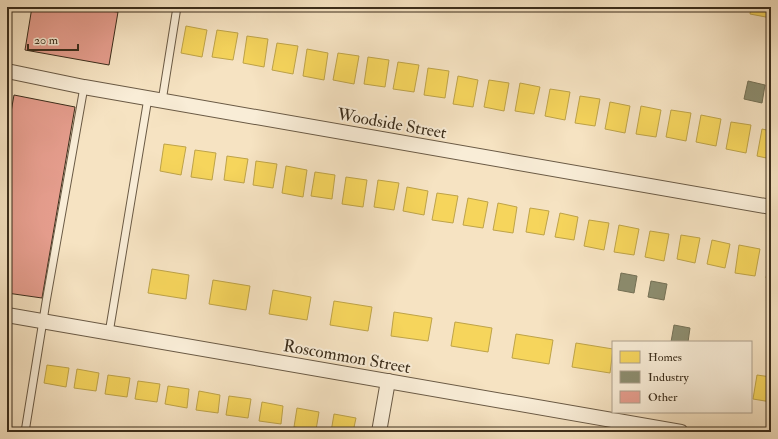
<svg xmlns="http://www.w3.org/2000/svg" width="778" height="439" font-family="'IM FELL Double Pica',serif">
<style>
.homes{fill:#f6d55c;stroke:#bea348}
.industry{fill:#8c8c6e;stroke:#747055}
.building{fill:#e59d8d;stroke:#3b2d1b}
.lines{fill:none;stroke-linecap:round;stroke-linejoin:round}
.lane-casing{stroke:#6a5a45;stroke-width:9}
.street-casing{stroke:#6a5a45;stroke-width:16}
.lane{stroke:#f9edd7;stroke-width:7}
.street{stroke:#f9edd7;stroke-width:14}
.labels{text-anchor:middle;stroke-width:4;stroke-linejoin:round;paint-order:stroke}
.street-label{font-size:17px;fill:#3b2d1b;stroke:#f9edd7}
</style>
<rect width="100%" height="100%" fill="#f6e3c2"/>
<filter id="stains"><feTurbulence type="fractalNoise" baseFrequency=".005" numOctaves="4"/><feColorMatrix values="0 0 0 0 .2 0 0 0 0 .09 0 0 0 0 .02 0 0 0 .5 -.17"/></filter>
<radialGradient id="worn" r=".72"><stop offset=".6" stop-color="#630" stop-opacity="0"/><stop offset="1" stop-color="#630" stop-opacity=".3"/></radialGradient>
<g class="homes">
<polygon points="720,7 742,7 741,11"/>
<polygon points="751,7 771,7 771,18 750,14"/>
<polygon points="186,26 207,30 202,57 181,53"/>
<polygon points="217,30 238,33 233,60 212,57"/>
<polygon points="247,36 268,39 264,67 243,63"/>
<polygon points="277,43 298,46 293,74 272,70"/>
<polygon points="307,49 328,53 324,80 303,76"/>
<polygon points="338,53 359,56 354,84 333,80"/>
<polygon points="368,57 389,60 385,87 364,84"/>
<polygon points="398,62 419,65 414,92 393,89"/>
<polygon points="428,68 449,71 445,98 424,95"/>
<polygon points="458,76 478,80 473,107 453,104"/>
<polygon points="489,80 509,83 504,111 484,107"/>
<polygon points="520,83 540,87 534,114 515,111"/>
<polygon points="550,89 570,92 565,120 545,116"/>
<polygon points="580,96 600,99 595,126 575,123"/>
<polygon points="610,102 630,106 625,133 605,129"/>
<polygon points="641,106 661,110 656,137 636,134"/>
<polygon points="671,110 691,113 686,141 666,137"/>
<polygon points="701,115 721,119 716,146 696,142"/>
<polygon points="731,122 751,125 746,153 726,149"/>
<polygon points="762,129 771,131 771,159 757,156"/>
<polygon points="164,144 186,147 181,175 160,171"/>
<polygon points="195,150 216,153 212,180 191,177"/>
<polygon points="227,156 248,159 244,183 224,180"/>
<polygon points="256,161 277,164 273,188 253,185"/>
<polygon points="286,166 307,170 303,197 282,193"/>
<polygon points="315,172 335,175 332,199 311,196"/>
<polygon points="346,177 367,180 363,207 342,204"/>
<polygon points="378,180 399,183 394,210 374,207"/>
<polygon points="407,187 428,191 424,215 403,211"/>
<polygon points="437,193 458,196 453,223 432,220"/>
<polygon points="468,198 488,202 483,228 463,225"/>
<polygon points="498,203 517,207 513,233 493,230"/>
<polygon points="530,208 549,211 544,235 526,232"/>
<polygon points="560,213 578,217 574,240 555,237"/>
<polygon points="589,220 609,223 604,250 584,246"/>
<polygon points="619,225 639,229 634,255 614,252"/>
<polygon points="650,231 669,234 664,261 645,257"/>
<polygon points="681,235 700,238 695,263 677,259"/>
<polygon points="712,240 730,244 725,268 707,264"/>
<polygon points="739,245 760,249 755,276 735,273"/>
<polygon points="771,251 771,279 766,278"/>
<polygon points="152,269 189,275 186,299 148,293"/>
<polygon points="213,280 250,286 246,310 209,304"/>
<polygon points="273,290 311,297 307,320 269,314"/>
<polygon points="334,301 372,307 368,331 330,325"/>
<polygon points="394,312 432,318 428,341 391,336"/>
<polygon points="455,322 492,328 488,352 451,346"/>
<polygon points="516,334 553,340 549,364 512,358"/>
<polygon points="576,343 613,349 610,373 572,367"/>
<polygon points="47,365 69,368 66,387 44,383"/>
<polygon points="77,369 99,373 96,391 74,388"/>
<polygon points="108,375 130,378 127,397 105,394"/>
<polygon points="757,375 771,377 771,402 753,399"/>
<polygon points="138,381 160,384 157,402 135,399"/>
<polygon points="168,386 189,389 187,408 165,404"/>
<polygon points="199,391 220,395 218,413 196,410"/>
<polygon points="229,396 251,399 248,418 226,415"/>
<polygon points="262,402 283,406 281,424 259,421"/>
<polygon points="297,408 319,412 316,430 294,427"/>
<polygon points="334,414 356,418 353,432 331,432"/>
<polygon points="408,428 430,431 430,432 407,432"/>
</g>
<g class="industry">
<polygon points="748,81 765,85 762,103 744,99"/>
<polygon points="621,273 637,276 634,293 618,290"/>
<polygon points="651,281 667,284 664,300 648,297"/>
<polygon points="674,325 690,328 688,342 671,342"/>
</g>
<g class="building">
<polygon points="32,7 109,7 109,11 118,12 109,65 25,50"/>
<polygon points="14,95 75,107 42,298 7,293 7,135"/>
</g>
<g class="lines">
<g class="lane-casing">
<g id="lane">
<polyline points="162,101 177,7"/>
<polyline points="109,333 148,98"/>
<polyline points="25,432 46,302 84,87"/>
</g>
</g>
<g class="street-casing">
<g id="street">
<polyline points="7,71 84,87 771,207"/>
<polyline points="7,315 681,432"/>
<polyline points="379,432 388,381"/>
</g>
</g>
<use href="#lane" class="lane"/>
<use href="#street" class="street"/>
</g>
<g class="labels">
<g class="street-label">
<text transform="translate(392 123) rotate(10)" y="6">Woodside Street</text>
<text transform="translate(347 356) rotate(10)" y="6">Roscommon Street</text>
</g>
</g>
<rect width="778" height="439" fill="none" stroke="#f6e3c2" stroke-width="24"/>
<rect x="8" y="8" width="762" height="423" fill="none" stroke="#3b2d1b" stroke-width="2"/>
<rect x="12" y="12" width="754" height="415" fill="none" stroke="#3b2d1b"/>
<rect x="612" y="341" width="140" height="72" fill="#f9edd7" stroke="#ada08c"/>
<rect x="620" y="351" width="20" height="12" fill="#f6d55c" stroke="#ada08c"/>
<text x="648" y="361" font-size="12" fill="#3b2d1b">Homes</text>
<rect x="620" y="371" width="20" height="12" fill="#8c8c6e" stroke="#ada08c"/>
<text x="648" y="381" font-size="12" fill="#3b2d1b">Industry</text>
<rect x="620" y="391" width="20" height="12" fill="#e59d8d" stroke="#ada08c"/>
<text x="648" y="401" font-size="12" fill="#3b2d1b">Other</text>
<path d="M28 44v6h50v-6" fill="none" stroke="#3b2d1b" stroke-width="2"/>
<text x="34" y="44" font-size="12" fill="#3b2d1b" stroke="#f9edd7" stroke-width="3" paint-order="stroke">20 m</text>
<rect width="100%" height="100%" filter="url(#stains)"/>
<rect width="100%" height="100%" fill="url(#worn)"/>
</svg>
